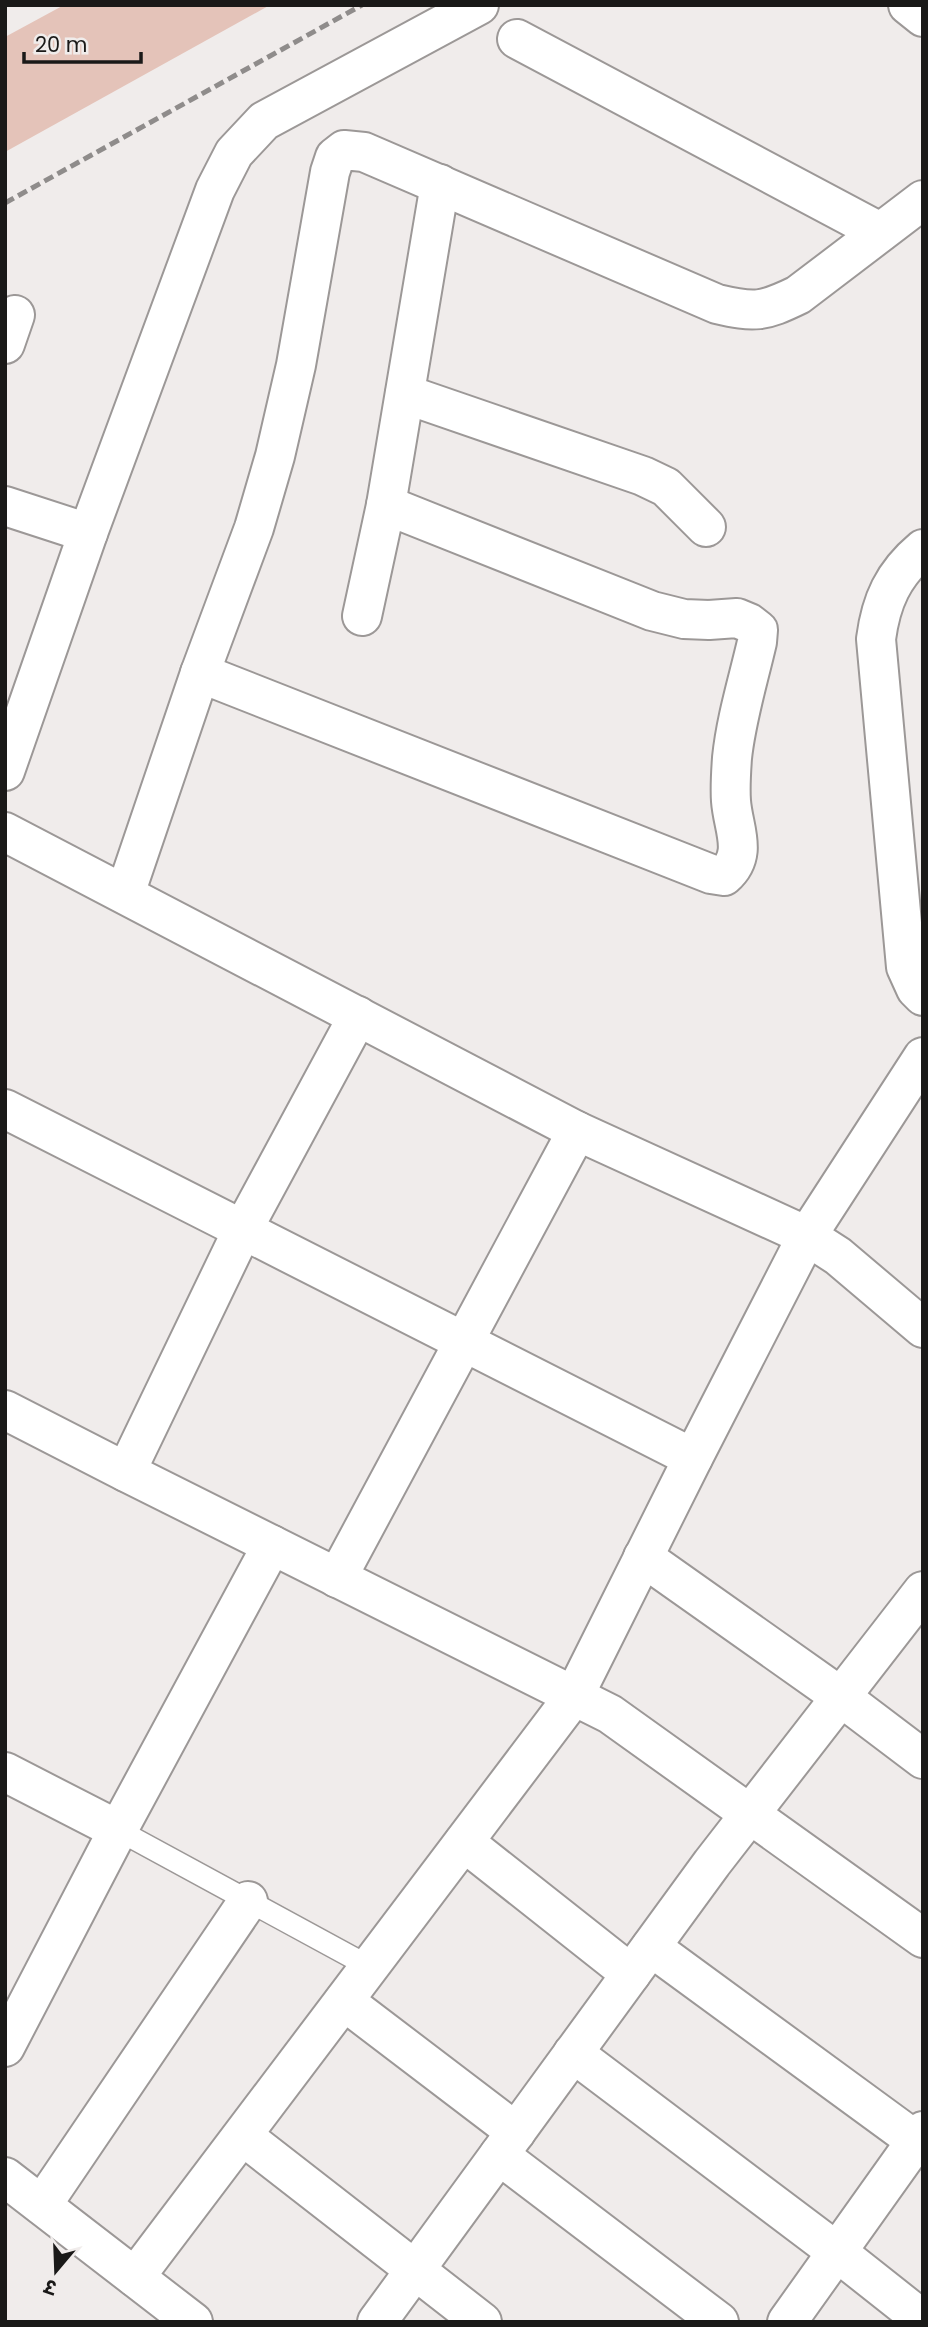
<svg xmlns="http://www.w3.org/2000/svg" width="928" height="2327" font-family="Poppins,'Noto Sans Devanagari',sans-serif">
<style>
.green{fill:#e4c3b9}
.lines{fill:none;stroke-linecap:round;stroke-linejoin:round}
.lane-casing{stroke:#9c9897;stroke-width:24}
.street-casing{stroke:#9c9897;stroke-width:42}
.lane{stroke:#fff;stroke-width:21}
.street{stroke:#fff;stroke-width:38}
.rail{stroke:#8f8c8b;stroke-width:5;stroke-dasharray:10 5;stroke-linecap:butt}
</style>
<rect width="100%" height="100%" fill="#f0eceb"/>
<polygon class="green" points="64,5 270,5 5,152 5,37"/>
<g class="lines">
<g class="lane-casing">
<polyline id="lane" points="118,1830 370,1967"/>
</g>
<g class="street-casing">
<g id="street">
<polyline points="908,5 923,17"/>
<polyline points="517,39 880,232"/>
<polyline points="5,344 15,315"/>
<polyline points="405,394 643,476 666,487 706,527"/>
<polyline points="386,505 440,184"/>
<polyline points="5,506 88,533"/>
<path d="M923,549C893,574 881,601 876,639L906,967L916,989L923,996"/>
<path d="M200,673L711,874L724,876C749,854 733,829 731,801C730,787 731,772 732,758C736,719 748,681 757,642L758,630L749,623L737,618L709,620L684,619L652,611L386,505L362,616"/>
<polyline points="5,771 88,533 215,190 234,153 264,121 479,5"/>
<polyline points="5,832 577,1131 807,1236 838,1256 923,1328"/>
<path d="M125,894L200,673L254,528L275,456L296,365L330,172L335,157L344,150L364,152L717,304C755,313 763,312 798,295L923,200"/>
<polyline points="5,1109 693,1458"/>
<polyline points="5,1410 126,1472 610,1714 923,1938"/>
<polyline points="126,1472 243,1229 358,1016"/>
<polyline points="643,1557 841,1697 923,1759"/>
<polyline points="337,1578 577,1131"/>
<polyline points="5,1772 118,1830"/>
<polyline points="464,1842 631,1974"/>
<polyline points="651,1947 923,2146"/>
<polyline points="344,2001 516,2132"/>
<polyline points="5,2047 118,1830 272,1545"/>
<polyline points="573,2053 837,2252 923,2320"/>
<polyline points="243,2136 482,2322"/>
<polyline points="499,2155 719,2322"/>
<polyline points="5,2177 193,2322"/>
<polyline points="42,2205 248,1901"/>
<polyline points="135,2277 574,1696 693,1458 807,1236 923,1057"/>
<polyline points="377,2322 712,1863 923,1591"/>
<polyline points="787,2322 923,2131"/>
</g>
</g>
<use href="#lane" class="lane"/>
<use href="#street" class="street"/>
<polyline class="rail" points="5,203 362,5"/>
</g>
<rect width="928" height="2327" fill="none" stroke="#1a1918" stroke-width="14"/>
<g transform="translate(56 2271) rotate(199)" stroke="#f0eceb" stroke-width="5" paint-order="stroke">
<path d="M0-5L12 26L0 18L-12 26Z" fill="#1a1918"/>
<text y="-10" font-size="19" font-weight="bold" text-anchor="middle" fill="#1a1918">उ</text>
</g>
<path d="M24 52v10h117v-10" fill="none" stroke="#1a1918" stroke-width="3.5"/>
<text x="35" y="52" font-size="21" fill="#1a1918" stroke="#f0eceb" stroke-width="5" paint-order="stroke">20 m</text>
</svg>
